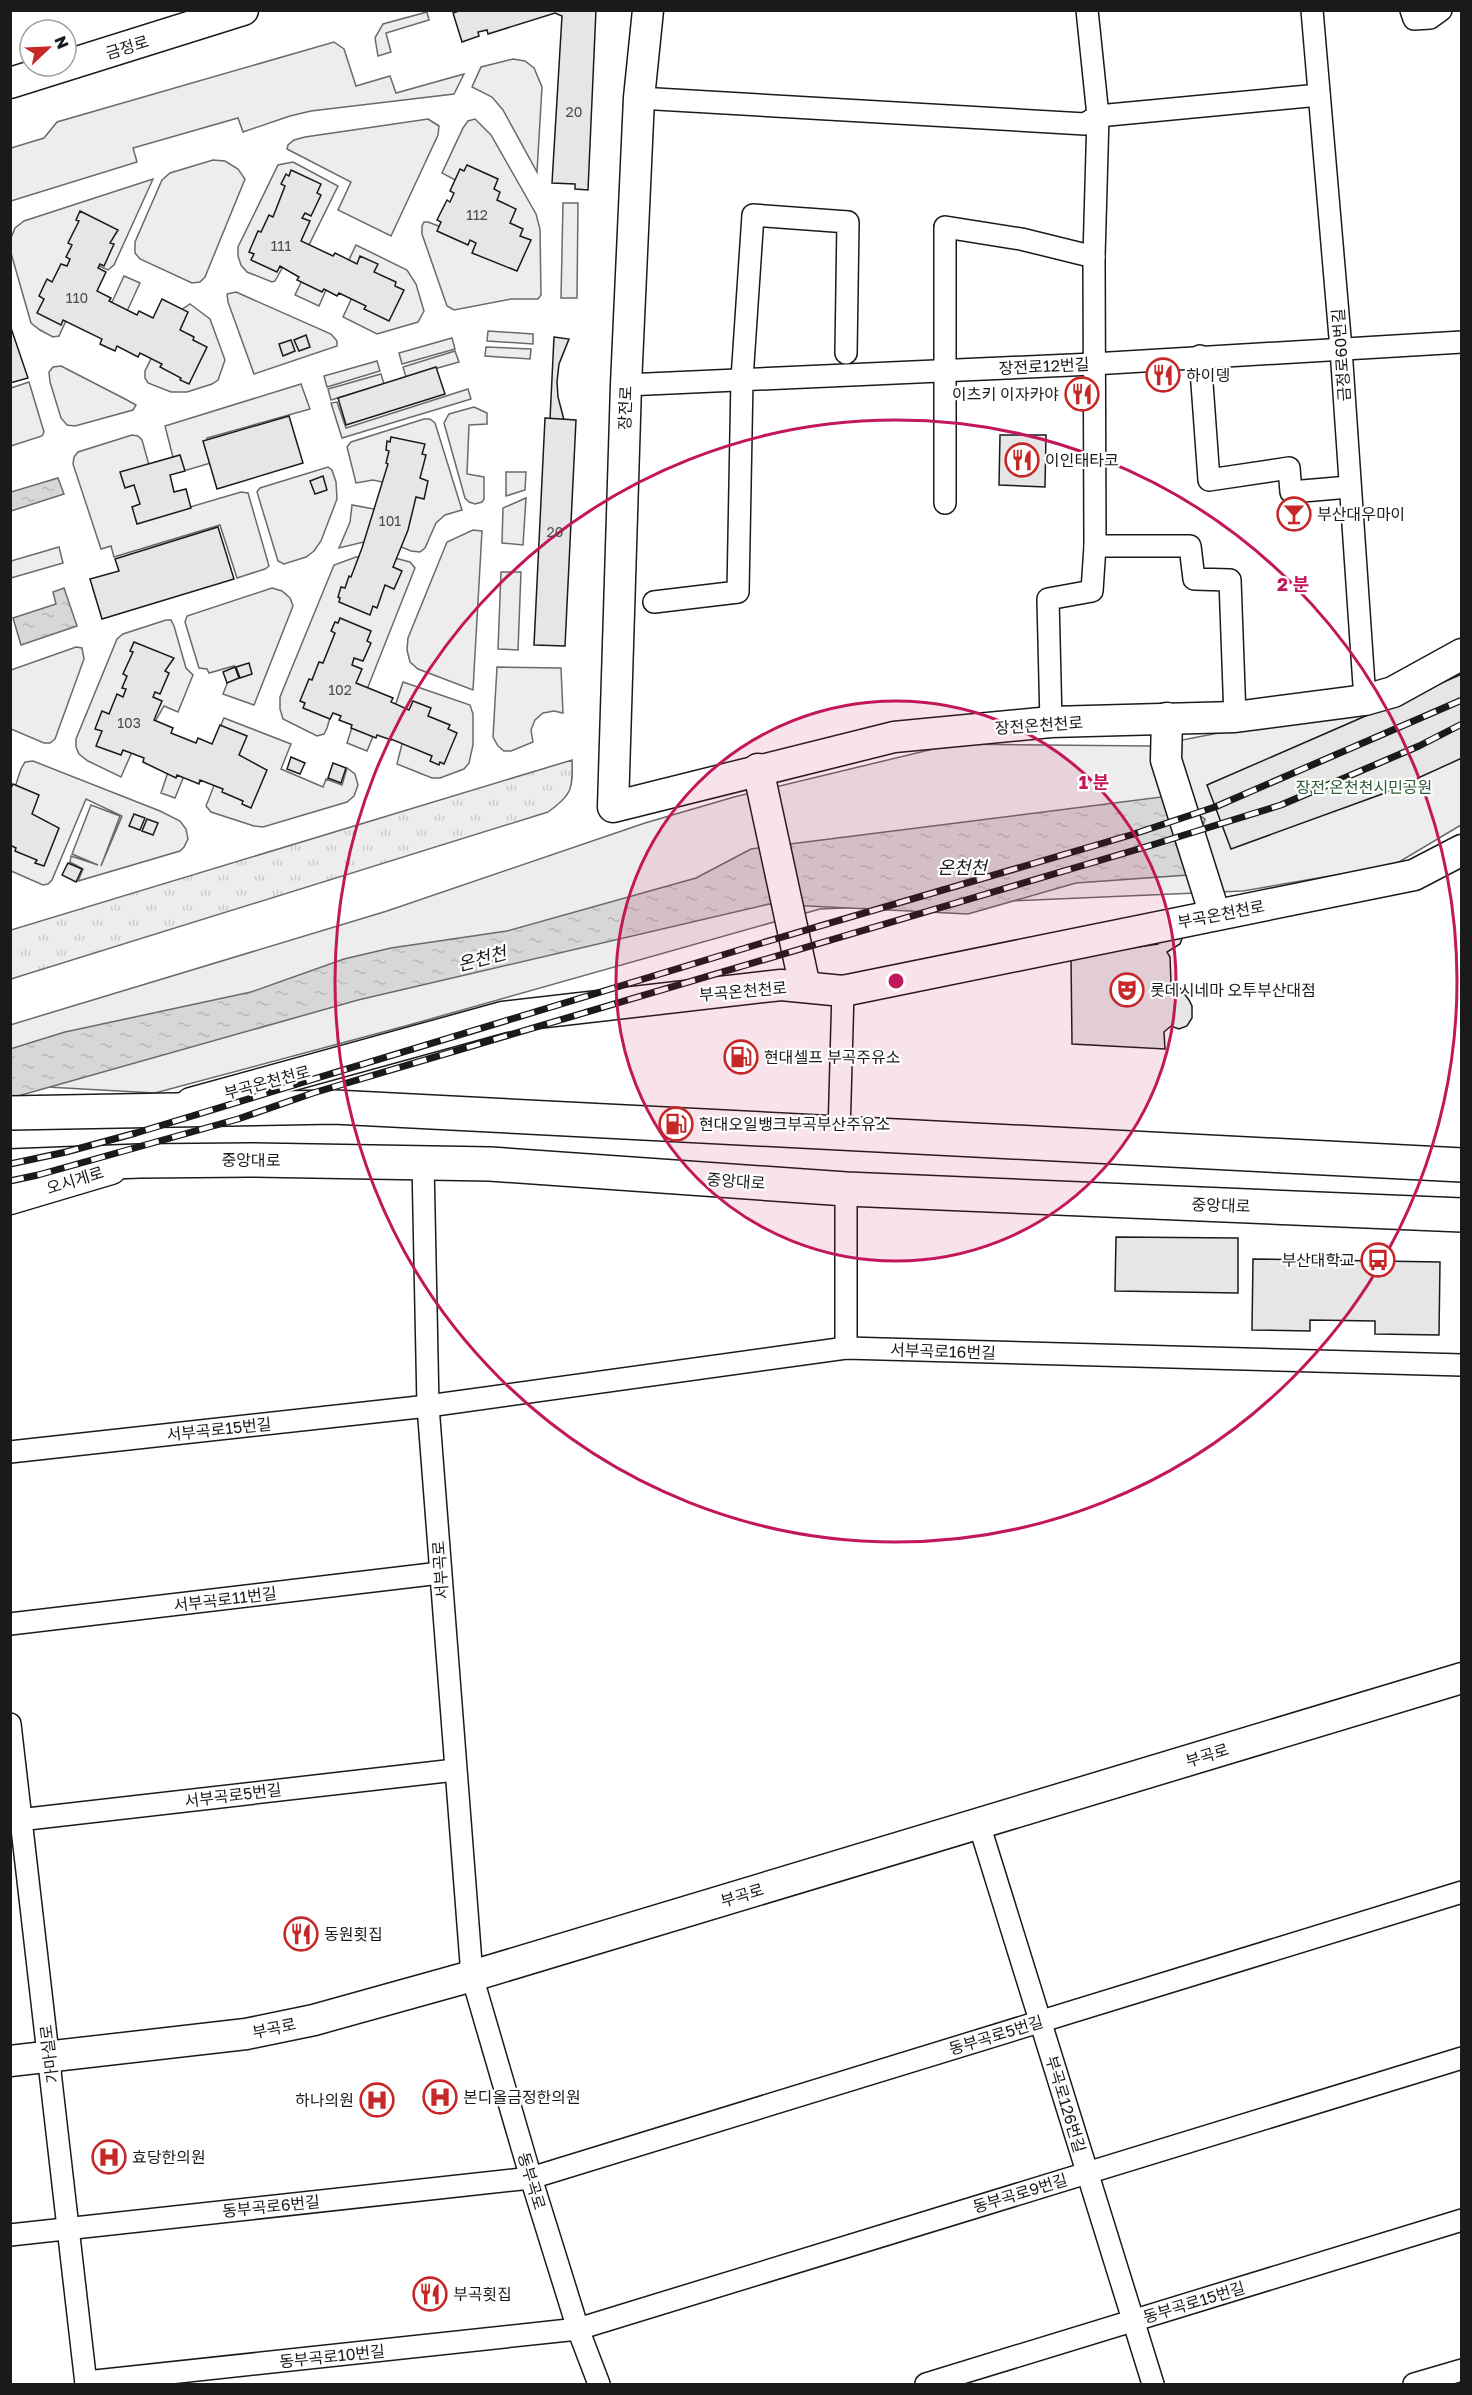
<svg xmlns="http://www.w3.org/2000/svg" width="1472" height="2395" font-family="'Golos Text','Noto Sans KR',sans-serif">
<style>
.grass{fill:url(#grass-tufts);stroke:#6a6a6a;stroke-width:1.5}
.built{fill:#ededed;stroke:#6a6a6a;stroke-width:1.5}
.water{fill:url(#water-ripples);stroke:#6a6a6a;stroke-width:1.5}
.building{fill:#e6e6e6;stroke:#1a1a1a;stroke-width:1.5}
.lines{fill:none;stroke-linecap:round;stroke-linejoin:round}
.street-casing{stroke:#1a1a1a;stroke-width:24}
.secondary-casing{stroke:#1a1a1a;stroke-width:33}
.primary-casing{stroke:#1a1a1a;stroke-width:36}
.street{stroke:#fff;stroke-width:21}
.secondary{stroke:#fff;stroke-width:30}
.primary{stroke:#fff;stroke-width:33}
.rail-casing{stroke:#1a1a1a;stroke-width:7}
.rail{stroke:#fff;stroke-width:4.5;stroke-dasharray:14;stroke-linecap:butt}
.ring{fill:none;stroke:#c2185b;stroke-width:3}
.labels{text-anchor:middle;stroke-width:4.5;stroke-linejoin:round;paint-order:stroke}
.number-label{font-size:14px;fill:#4d4d4d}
.street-label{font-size:16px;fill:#1a1a1a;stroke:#fff}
.poi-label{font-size:16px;fill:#1a1a1a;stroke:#fff;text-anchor:start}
.park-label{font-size:16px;fill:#2b5a34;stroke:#fff}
.water-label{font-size:18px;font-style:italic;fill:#1a1a1a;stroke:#fff}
.centre{fill:#c2185b;stroke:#fff;stroke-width:3}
.ring-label{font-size:18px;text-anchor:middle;font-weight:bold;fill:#c2185b;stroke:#fff;stroke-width:4.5;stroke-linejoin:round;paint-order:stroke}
</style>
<defs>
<pattern id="grass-tufts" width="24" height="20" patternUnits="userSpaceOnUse" patternTransform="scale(1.5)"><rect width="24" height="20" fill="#ededed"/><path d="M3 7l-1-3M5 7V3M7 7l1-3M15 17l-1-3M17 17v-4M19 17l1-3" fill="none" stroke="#cbcbcb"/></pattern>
<pattern id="water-ripples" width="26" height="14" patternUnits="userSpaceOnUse" patternTransform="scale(1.5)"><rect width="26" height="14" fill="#d7d7d7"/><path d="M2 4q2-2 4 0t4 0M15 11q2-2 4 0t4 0" fill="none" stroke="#b8b8b8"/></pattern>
</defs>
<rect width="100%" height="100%" fill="#fff"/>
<path class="grass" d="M572,760C573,789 572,795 548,812L11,979V930Z"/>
<g class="built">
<polygon points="427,12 429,20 386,33 391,52 378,56 375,38 383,24"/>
<polygon points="334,42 344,49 356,86 390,76 396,93 464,74 454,94 311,111 290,116 243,132 238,118 133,148 137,162 11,201 11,148 44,138 57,122"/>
<polygon points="513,59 525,61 534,68 542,87 537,172 503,110 492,97 472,87 481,67"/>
<polygon points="428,119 439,126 438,135 391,236 338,210 351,182 287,149 288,145 294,140 305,137"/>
<polygon points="475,119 491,135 536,214 540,229 541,295 538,299 511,299 454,310 447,306 422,234 422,226 424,222 428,222 441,227 461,183 442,173 463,128 468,121"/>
<polygon points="213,160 225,161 238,169 245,179 205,277 200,282 192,283 140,259 135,253 135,242 162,180 170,173"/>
<polygon points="293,162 338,186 307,249 345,268 356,245 407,270 416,284 424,311 418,322 377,334 343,317 354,293 330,281 319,306 295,295 305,274 285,263 275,281 272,282 247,272 241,265 238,256 238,247 278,165"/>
<polygon points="153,179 114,265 108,270 92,263 59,336 53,337 40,330 31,323 11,253 11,238 15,228 24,221"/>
<polygon points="563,203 578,203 577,298 561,298"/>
<polygon points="124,276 140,283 123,320 107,313"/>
<polygon points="236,292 331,334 337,341 337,346 254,374 228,302 227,294"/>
<polygon points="190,304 210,319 225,360 218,380 212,384 187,392 171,392 148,383 145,378 145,371 172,316"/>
<polygon points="488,331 533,334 533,344 487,341"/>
<polygon points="452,338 455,349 402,364 399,353"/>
<polygon points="486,347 531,349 530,359 485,356"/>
<polygon points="455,351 459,362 406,377 403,367"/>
<polygon points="377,361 380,371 327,387 324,376"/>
<polygon points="61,366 127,400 136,405 133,410 75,426 67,425 61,418 50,382 49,372 53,367"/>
<polygon points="381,374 384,384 331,400 328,389"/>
<polygon points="29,382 44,432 42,436 11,446 11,388"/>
<polygon points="301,384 310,409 207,438 214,462 187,470 176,469 165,426"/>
<polygon points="468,389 471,399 342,438 331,403 337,402 346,428"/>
<polygon points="474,407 487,413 487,424 469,425 467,474 484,477 484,499 482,502 475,504 469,502 465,498 444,423 449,414"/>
<polygon points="424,419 430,419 435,423 462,510 445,515 436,523 425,548 420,552 411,551 380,538 339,548 350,522 352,505 379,510 387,483 373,480 356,483 347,447 351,442"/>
<polygon points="132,435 138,436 142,440 163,515 241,492 248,493 269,566 265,569 237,578 220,525 114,557 111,546 101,549 73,464 74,457 78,452"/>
<polygon points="328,467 332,470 336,482 337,499 321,541 314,551 306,557 284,564 278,561 257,492 260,488"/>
<polygon points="506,472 526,472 525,490 506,496"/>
<polygon points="526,498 523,545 502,543 503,508"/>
<polygon points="473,530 482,531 473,690 418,669 410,662 407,650 408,638 447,542"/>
<polygon points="59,547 63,563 11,578 11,561"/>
<polygon points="383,555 410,562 415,568 362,702 393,712 403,682 470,705 473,714 473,745 469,763 464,769 440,778 432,778 397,764 403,740 376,729 367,751 347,743 355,718 333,708 327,728 324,734 317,736 283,719 280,709 280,697 334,565 356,557"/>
<polygon points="501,572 521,572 518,650 498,649"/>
<polygon points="272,588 282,591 290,598 293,606 254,705 223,694 234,666 209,673 207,669 199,668 185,622 187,616"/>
<polygon points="166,620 171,620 174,626 186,668 193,675 178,712 164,706 152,727 209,753 224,718 291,744 281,769 323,787 326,779 342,785 347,768 355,774 358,785 354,796 347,802 263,827 254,826 211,812 206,806 215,783 186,771 175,798 161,793 171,763 135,745 121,777 88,761 79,754 76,747 76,739 117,639 123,634"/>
<polygon points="76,647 82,648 84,659 55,739 50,743 44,743 11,729 11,670"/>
<polygon points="1461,660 1461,825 1394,865 1243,891 820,909 409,1025 155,1093 11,1085 10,1025 387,911 645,823 734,797 954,744 1151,746 1338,710"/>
<polygon points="497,667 561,668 563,713 554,711 543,713 535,720 531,730 533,742 511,751 504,751 498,746 493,737"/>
<polygon points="33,761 160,811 180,821 186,829 188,839 184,847 180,851 78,881 83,869 70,862 71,856 98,865 72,854 91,805 120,816 101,866 122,816 86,799 52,880 48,884 43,885 11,871 11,799 21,769 25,762"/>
</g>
<g class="water">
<polygon points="58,478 64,494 11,511 11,492"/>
<polygon points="64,588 77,626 21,645 13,618 56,604 53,592"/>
<polygon points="1169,796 1205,819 1188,875 1076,883 968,914 769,904 358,1000 11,1098 10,1049 65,1032 251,992 344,959 391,948 507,931 696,878 751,849"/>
</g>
<g class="building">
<polygon points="462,10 596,10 588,190 575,189 575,184 552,183 562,16 555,13 488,34 487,30 478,32 479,36 462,42 453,13"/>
<polygon points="467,165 498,179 494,189 500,192 497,200 516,209 510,223 523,229 520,236 531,240 517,271 472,253 476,243 470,240 468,245 437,231 441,222 437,220 447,200 450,202 454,193 450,191 460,169 464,171"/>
<polygon points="291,170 321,184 317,193 321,195 311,216 305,213 302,218 310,221 301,241 333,256 335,253 357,264 360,256 378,264 374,272 396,282 395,286 404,290 389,321 364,309 366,306 339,293 337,296 324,289 322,292 297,280 299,277 280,266 277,272 251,260 254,254 249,252 258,231 261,232 269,215 273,217 285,186 281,184 286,174 289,176"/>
<polygon points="80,211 118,230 110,243 114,244 104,266 100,264 98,268 106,272 97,291 111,298 109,301 137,315 139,311 153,318 162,299 188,312 180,330 194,337 193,340 207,347 189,384 180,380 181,378 160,367 162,364 140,353 138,357 117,346 115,351 100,344 102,339 63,320 61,325 37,313 44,299 39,296 47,279 52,282 61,264 67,266 70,259 66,257 72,245 68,243 79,221 76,220"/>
<polygon points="10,325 28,378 10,383"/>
<polygon points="306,335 310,347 299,351 294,340"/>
<polygon points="554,337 569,339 559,364 557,382 558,397 564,420 550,419"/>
<polygon points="291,340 295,351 283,356 279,344"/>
<polygon points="436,367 445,394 346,425 338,398"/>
<polygon points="289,416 303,463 217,489 203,441"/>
<polygon points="545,418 576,420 565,646 534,645"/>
<polygon points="1000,435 1046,435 1045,487 999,485"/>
<polygon points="391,437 425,444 422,454 426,455 420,478 428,481 424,499 416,497 408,530 393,567 402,571 394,589 385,585 377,608 373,606 370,615 339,602 340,598 338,597 341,587 345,588 349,576 351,577 362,548 388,464 386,463 389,451 386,450 387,441 390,442"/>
<polygon points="180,455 185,471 170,475 174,492 186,489 191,508 137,524 132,507 140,504 134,485 125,488 120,472"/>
<polygon points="323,476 327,490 315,494 310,481"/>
<polygon points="218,527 234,579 102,619 90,579 119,571 115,559"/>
<polygon points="340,618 371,631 367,641 371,643 363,661 354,658 352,665 362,669 356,683 393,698 391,702 409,710 413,701 431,708 428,716 450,725 448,729 457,733 444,764 440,762 439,765 430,761 432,756 391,739 391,740 377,735 376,738 351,728 352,725 339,720 341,716 333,713 330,719 303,708 305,703 300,701 309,679 312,680 319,662 323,663 335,633 331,631 335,622 338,623"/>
<polygon points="134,642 174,658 165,671 169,673 160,694 155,692 153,697 162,701 154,720 173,728 171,733 196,743 198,738 212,744 220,725 247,736 239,755 267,770 251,808 242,804 243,801 222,792 223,789 200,780 199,784 177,775 176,778 143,762 144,758 123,750 121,755 96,746 102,731 95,729 102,711 109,714 117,694 123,697 126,689 122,688 127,676 123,674 133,652 130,651"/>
<polygon points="249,663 252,674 240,678 236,667"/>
<polygon points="235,667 239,678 227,683 223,672"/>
<polygon points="1462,674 1462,758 1385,793 1231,849 1207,785"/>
<polygon points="291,757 305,763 300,774 287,769"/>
<polygon points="333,763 346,768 341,783 328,778"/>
<polygon points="13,784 39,795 32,814 59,828 44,866 35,863 37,860 15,851 16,848 10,845 10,790"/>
<polygon points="134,814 145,818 140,830 129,826"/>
<polygon points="147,819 158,823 153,835 142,831"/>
<polygon points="68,863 82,869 76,882 62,875"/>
<polygon points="1183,936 1180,944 1167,952 1170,957 1171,983 1180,988 1189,1000 1192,1006 1192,1018 1187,1026 1179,1029 1171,1026 1164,1032 1165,1049 1072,1044 1071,957 1158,944 1160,938"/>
<polygon points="1116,1237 1238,1238 1238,1293 1115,1291"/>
<polygon points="1253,1259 1440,1262 1439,1335 1375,1334 1375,1321 1310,1320 1310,1331 1252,1330"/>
</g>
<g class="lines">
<g class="street-casing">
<g id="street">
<polyline points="1312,10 1341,349 1365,700"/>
<polyline points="1411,10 1414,19 1430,18 1441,10"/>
<polyline points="639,98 1085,124 1098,116 1319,95"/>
<polyline points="1200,356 1209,480 1289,468 1291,492 1349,487"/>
<polyline points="626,385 1093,364 1462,342"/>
<polyline points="945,503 945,227 1021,239 1094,257"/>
<polyline points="1095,546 1190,546 1194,579 1230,580 1235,717"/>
<polyline points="654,602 738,592 742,379 753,215 848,222 846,353"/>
<polyline points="1051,722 1048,599 1092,591 1095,546 1094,257 1098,116 1087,10"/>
<polyline points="839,1134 843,991"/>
<polyline points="423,1163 428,1406 472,1976 531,2178 578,2329 599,2384"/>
<polyline points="846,1348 846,1189"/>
<polyline points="10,1452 428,1406 846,1348 1462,1365"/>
<polyline points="10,1624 440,1573"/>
<polyline points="10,1724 86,2384"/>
<polyline points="10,1821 455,1770"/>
<polyline points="979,1824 1153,2384"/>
<polyline points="10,2235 531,2178 1462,1892"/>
<polyline points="86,2382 578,2329 1462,2058"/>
<polyline points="926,2384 1462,2220"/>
<polyline points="1414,2384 1462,2370"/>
</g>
</g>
<g class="secondary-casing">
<g id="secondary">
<polyline points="648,10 639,98 626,385 613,807 894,737 1051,722 1235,717 1365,700 1393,692 1462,654"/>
<polyline points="10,83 243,10"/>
<polyline points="1167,718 1166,760 1215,915"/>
<polyline points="758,769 805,987"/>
<polyline points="191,1103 503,1017 781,985 843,991 1414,875 1462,850"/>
<polyline points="10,1199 111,1169"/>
<polyline points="10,2061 246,2034 314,2020 472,1976 1462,1678"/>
</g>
</g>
<g class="primary-casing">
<g id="primary">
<polyline points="10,1113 334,1107 1462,1165"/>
<polyline points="10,1166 139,1161 251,1160 490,1164 846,1189 1462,1215"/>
</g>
</g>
<use href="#street" class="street"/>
<use href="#secondary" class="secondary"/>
<use href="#primary" class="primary"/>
<g class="rail-casing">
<g id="rail">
<polyline points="10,1164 66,1152 136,1133 762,943 1134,834 1215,807 1462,700"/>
<polyline points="10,1181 38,1175 238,1119 313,1093 1152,845 1281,805 1419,746 1462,724"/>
</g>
</g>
<use href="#rail" class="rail"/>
</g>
<circle cx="896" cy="981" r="280" fill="#c2185b" fill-opacity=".12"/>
<g class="ring">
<circle cx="896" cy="981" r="280"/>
<circle cx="896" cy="981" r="561"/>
</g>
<defs>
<g id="restaurant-ring" transform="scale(1.725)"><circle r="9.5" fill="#fff" stroke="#c62828" stroke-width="1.5"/><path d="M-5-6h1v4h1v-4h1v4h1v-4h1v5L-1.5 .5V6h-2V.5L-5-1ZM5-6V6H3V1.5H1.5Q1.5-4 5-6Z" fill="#c62828"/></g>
<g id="bar-ring" transform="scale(1.725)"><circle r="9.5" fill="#fff" stroke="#c62828" stroke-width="1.5"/><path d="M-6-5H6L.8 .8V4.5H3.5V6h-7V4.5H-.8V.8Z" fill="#c62828"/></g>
<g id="theatre-ring" transform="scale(1.725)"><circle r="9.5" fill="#fff" stroke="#c62828" stroke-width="1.5"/><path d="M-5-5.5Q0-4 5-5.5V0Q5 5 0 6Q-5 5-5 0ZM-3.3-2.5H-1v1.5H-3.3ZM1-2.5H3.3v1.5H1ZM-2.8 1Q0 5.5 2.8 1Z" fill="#c62828"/></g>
<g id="fuel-ring" transform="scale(1.725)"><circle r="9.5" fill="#fff" stroke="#c62828" stroke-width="1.5"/><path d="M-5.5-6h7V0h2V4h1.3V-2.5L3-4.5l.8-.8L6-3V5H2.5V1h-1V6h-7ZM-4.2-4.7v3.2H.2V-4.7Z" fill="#c62828"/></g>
<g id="bus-ring" transform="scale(1.725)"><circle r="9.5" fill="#fff" stroke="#c62828" stroke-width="1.5"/><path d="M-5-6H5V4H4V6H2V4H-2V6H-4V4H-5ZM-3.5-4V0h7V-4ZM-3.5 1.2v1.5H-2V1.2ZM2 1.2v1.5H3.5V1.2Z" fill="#c62828"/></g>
<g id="hospital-ring" transform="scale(1.725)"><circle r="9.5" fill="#fff" stroke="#c62828" stroke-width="1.5"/><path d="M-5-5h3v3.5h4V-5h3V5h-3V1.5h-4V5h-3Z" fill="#c62828"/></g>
</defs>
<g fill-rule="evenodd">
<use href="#restaurant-ring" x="1163" y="375"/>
<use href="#restaurant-ring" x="1082" y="394"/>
<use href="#restaurant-ring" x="1022" y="460"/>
<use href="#bar-ring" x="1294" y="514"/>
<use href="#theatre-ring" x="1127" y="990"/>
<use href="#fuel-ring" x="741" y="1057"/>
<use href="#fuel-ring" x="676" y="1124"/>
<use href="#bus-ring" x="1378" y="1260"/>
<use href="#restaurant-ring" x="301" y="1934"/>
<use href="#hospital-ring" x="440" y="2097"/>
<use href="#hospital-ring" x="377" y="2100"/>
<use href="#hospital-ring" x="109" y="2157"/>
<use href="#restaurant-ring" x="430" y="2294"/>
</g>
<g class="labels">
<g class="number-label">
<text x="574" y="117">20</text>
<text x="477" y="220">112</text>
<text x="281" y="251">111</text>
<text x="77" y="303">110</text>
<text x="390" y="526">101</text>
<text x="555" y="537">20</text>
<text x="340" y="695">102</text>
<text x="129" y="728">103</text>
</g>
<g class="street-label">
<text transform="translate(127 47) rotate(-17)" y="6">금정로</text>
<text transform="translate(1341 355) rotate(-94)" y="6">금정로60번길</text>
<text transform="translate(1044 366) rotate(-3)" y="6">장전로12번길</text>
<text transform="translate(625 408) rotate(-88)" y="6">장전로</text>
<text transform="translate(1039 725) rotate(-4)" y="6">장전온천천로</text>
<text transform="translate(1221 914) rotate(-11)" y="6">부곡온천천로</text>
<text transform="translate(743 991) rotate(-5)" y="6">부곡온천천로</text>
<text transform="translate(267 1082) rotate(-15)" y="6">부곡온천천로</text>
<text x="251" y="1166">중앙대로</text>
<text transform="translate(75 1180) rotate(-17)" y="6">오시게로</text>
<text transform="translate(736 1181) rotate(4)" y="6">중앙대로</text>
<text transform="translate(1221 1205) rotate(2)" y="6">중앙대로</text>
<text transform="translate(943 1351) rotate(2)" y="6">서부곡로16번길</text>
<text transform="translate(219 1429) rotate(-6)" y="6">서부곡로15번길</text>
<text transform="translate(440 1570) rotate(-94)" y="6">서부곡로</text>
<text transform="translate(225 1599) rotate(-7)" y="6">서부곡로11번길</text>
<text transform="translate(1207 1755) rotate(-17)" y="6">부곡로</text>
<text transform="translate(233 1795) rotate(-7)" y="6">서부곡로5번길</text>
<text transform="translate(742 1895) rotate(-17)" y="6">부곡로</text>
<text transform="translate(274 2028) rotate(-12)" y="6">부곡로</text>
<text transform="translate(996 2035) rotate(-17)" y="6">동부곡로5번길</text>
<text transform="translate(49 2054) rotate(-97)" y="6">가마실로</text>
<text transform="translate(1066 2104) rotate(73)" y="6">부곡로126번길</text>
<text transform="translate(532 2181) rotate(73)" y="6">동부곡로</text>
<text transform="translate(1020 2193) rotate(-17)" y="6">동부곡로9번길</text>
<text transform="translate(271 2206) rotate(-6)" y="6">동부곡로6번길</text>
<text transform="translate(1194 2302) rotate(-17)" y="6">동부곡로15번길</text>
<text transform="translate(332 2356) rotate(-6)" y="6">동부곡로10번길</text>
</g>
<g class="poi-label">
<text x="1186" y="381">하이뎅</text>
<text x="1059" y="400" text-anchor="end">이츠키 이자카야</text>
<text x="1045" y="466">이인태타코</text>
<text x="1317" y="520">부산대우마이</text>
<text x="1150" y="996">롯데시네마 오투부산대점</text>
<text x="764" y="1063">현대셀프 부곡주유소</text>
<text x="699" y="1130">현대오일뱅크부곡부산주유소</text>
<text x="1355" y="1266" text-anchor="end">부산대학교</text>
<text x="324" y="1940">동원횟집</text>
<text x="463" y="2103">본디올금정한의원</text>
<text x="354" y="2106" text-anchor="end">하나의원</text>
<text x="132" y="2163">효당한의원</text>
<text x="453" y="2300">부곡횟집</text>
</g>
<g class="park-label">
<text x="1364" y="793">장전 온천천시민공원</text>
</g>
<g class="water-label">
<text x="962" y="874">온천천</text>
<text transform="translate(482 959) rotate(-15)" y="6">온천천</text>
</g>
</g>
<circle cx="896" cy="981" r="9" class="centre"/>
<g class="ring-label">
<text x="1293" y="591">2 분</text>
<text x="1094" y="789">1 분</text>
</g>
<rect width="1472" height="2395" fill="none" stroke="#1a1a1a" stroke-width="24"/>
<g transform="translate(48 48) rotate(67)"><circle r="28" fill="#ffffff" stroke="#a3a3a3" stroke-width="1.5"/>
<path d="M0-4.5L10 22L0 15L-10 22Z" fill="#c62828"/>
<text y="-9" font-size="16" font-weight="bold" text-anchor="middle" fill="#1a1a1a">N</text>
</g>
</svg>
